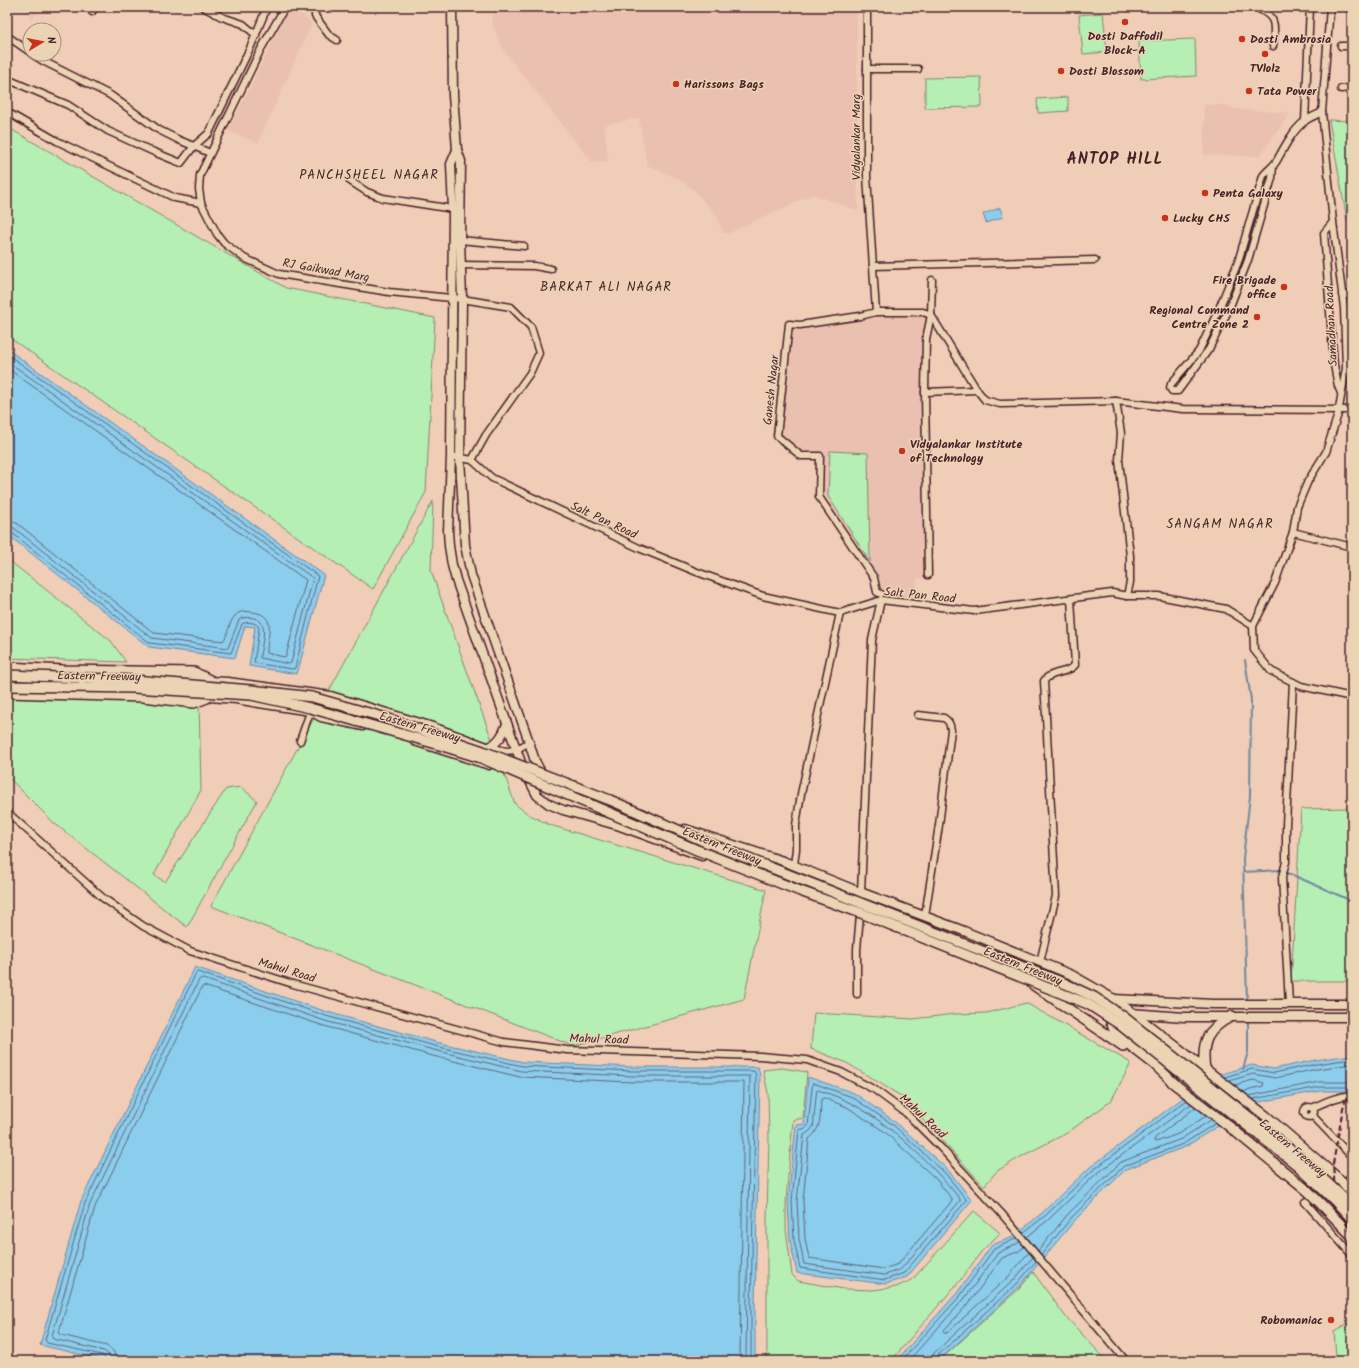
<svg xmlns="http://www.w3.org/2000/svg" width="1359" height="1368" font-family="Kalam,sans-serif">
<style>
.built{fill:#eac0b0}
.green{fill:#b5efb4;stroke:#808770}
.water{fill:#8bcdec;stroke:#71879f}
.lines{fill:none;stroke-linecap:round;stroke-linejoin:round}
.shore{stroke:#646578;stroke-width:1}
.stream{stroke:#71879f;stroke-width:2}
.minor-casing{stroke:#4a1f2b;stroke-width:9}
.major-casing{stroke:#4a1f2b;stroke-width:11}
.highway-casing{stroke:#4a1f2b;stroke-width:12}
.minor{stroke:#ebd4b4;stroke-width:6}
.major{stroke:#ebd4b4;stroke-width:8}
.highway{stroke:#ebd4b4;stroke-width:9}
.rail{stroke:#4a1f2b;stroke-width:2;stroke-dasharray:6 3;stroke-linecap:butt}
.highway-bridge-casing{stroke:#4a1f2b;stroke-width:12;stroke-linecap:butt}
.highway-bridge{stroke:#ebd4b4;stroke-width:9}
.poi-dot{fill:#c8321e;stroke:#ebd4b4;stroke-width:1.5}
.labels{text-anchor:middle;stroke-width:3;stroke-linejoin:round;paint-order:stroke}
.poi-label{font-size:12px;font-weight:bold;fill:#4a1f2b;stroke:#ebd4b4;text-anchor:start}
.street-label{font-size:12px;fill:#4a1f2b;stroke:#ebd4b4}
.neighbourhood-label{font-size:13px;letter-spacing:1px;fill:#4a1f2b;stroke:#ebd4b4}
.district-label{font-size:16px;font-weight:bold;letter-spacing:1px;fill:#4a1f2b;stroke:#ebd4b4}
</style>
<rect width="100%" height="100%" fill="#f0cdb6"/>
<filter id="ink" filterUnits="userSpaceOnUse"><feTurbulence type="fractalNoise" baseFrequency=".025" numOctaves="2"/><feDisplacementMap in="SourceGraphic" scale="8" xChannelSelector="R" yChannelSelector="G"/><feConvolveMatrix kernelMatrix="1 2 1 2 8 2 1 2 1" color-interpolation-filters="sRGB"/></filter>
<g filter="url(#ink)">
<g class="built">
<polygon points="24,7 42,7 32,19"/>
<polygon points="290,7 293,7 312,23 258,143 228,131"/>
<polygon points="496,7 857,7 857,171 858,211 813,194 729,233 723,233 716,215 693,189 677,178 647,165 639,118 604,125 608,161 592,162 504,51 491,21"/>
<polygon points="1204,105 1225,105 1235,109 1290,113 1260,156 1204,155"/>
<polygon points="923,312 927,313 932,579 917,578 916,598 877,592 874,578 819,497 820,456 801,456 777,436 787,382 792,328"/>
</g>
<g class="green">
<polygon points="1103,13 1107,52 1083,54 1079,15"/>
<polygon points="1195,39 1196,76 1141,79 1139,41"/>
<polygon points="981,77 982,107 925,108 925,78"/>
<polygon points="1068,97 1068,111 1038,113 1037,99"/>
<polygon points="1329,120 1352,121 1352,217 1347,220"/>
<polygon points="7,127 286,288 435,318 426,492 373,589 7,336"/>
<polygon points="830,451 868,453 870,562 828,496"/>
<polygon points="433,501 431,571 515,804 528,814 550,825 766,890 744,999 573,1046 211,906"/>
<polygon points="7,559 111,641 126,662 7,658"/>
<polygon points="7,695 199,701 201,790 154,875 165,882 226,789 241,787 257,801 187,927 54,823 7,776"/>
<polygon points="1352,808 1352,981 1291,981 1301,809"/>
<polygon points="1026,1003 1131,1063 1111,1101 1067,1133 1022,1156 997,1171 984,1186 901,1096 845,1062 811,1049 814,1013 913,1019 955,1014 987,1013"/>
<polygon points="782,1068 807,1072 803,1118 793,1120 786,1201 786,1229 792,1275 798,1281 844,1289 873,1290 896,1287 912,1280 974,1211 1000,1233 981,1252 962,1278 891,1361 767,1361 767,1219 769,1138 768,1093 763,1070"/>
<polygon points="1033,1272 1065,1316 1107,1361 939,1361 1021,1287"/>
<polygon points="1352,1322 1352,1361 1332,1361 1336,1356 1334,1332"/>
</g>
<g class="water">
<polygon points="1000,208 1003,217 986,223 983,214"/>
<polygon points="7,349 324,575 297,674 249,666 255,627 245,626 235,658 149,647 7,534"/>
<polygon points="195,967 327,1012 436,1042 523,1062 633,1067 758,1067 760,1075 755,1303 755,1361 109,1361 40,1345 81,1201"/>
<polygon points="1352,1055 1352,1091 1320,1091 1254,1103 1185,1147 1126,1169 1075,1220 1020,1286 938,1361 896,1361 957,1293 992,1245 1013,1237 1042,1213 1089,1168 1211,1077 1252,1065 1274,1069 1315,1060"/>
<polygon points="808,1077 854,1093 894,1121 947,1169 972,1200 907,1277 886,1284 797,1273 790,1241 788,1201 796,1125 804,1124"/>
</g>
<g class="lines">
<g class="shore">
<path d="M7,354L318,576L295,668L292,669L254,663L259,628C257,622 247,621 242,624L231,653L150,643L11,532L7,531"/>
<path d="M7,361L313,578L291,663L289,664L260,658C260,647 271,621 254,618C248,617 244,617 239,620L228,648L152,638L14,528L7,526"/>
<path d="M7,368L306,580L286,656L284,657L267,653C266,636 279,615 252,612C245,611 239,611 235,616C228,623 229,634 223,641L154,633L18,524L13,521L7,520"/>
<polyline points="1225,1077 1252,1069 1274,1073 1316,1064 1352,1059"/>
<polyline points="1229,1081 1253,1074 1275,1078 1317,1069 1352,1064"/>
<polygon points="813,1083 852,1097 892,1124 944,1172 966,1199 966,1201 904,1273 885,1280 800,1268 794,1240 792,1201 799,1130 806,1128 808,1125"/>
<polyline points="1235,1085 1253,1080 1264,1083 1263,1086 1250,1089 1244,1092"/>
<path d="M817,1090C823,1091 829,1094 835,1096C880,1113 930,1162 960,1199V1201L901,1269L885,1275L804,1264L799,1239L797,1201L804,1135L810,1131L813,1127Z"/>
<polyline points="1249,1096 1319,1082 1352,1082"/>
<path d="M824,1098L847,1107L885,1132L936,1179L952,1199V1201L898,1264L884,1269L809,1258L805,1239L803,1201L809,1139C822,1128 820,1116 821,1100Z"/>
<polyline points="1253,1099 1320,1087 1352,1087"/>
<polyline points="1196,1107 1155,1138 1154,1141 1156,1142 1178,1134 1206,1116"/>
<polyline points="1023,1233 1045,1216 1092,1171 1187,1100"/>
<polyline points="1027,1237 1048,1220 1095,1175 1191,1104"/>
<polyline points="1024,1247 1019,1251 1002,1258 969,1303 944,1330 944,1333 947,1333 1009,1276 1029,1252"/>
<polyline points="1038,1251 1068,1214 1121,1162 1181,1139 1211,1120"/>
<polyline points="1041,1255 1072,1217 1124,1166 1183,1144 1216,1123"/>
<polyline points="105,1361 105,1358 102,1355 47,1343 45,1340 85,1203 196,973 198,972 326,1016 435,1046 522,1066 633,1071 754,1071 756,1075 751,1303 751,1361"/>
<polyline points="110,1361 109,1355 104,1351 53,1339 52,1336 90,1204 199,980 201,978 325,1021 434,1050 521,1071 633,1076 750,1076 746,1361"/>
<polyline points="116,1361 114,1352 107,1346 61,1335 59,1332 95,1207 202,987 204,986 324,1026 433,1056 520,1077 632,1082 744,1082 740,1361"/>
<polyline points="901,1361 960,1296 994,1249 1017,1238"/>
<polyline points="908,1361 964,1299 998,1253 1020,1242"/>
<polyline points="931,1361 934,1353 1014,1280 1033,1257"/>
<polyline points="936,1361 937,1356 1017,1284 1036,1261"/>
</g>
<g class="stream">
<polyline points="1245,660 1251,700 1250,796 1243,858 1247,1002"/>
<polyline points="1244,872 1281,870 1352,901"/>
<polyline points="1243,1069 1248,1052 1248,1019"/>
</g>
<g class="minor-casing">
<g id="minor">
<polyline points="203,7 222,17 243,24 256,35"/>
<polyline points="285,7 261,49 200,175 199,189 201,203 217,234 224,243 244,258 279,274 389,292 462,299 511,307 531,327 539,353 530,373 486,435 472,460"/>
<polyline points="315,7 315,16 329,35 337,40"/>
<polyline points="867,7 867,176 876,312"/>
<path d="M1255,7C1277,17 1275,23 1273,46"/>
<polyline points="1330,7 1322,112 1333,222 1344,308 1346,368 1338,414 1326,452 1308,481 1297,507 1293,532 1275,583 1253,626 1254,650 1271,671 1301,686 1352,697"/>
<polyline points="92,12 95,7"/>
<polyline points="7,36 30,52"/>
<polyline points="1341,46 1352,46"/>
<polyline points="32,54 43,61 110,95 159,130 179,140 210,153"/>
<polyline points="867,69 918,69"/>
<polyline points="7,79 68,105 108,131 154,152 181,163 194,146 209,133 251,46 267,7"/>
<polyline points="1341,89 1352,88"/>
<polyline points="7,112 57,141 175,198 201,203"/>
<polyline points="1305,121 1310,7"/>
<path d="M1273,166L1272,178L1248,260L1229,309L1209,349L1178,391H1172L1170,388L1171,384L1199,351L1218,311L1238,262L1263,176C1266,171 1272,168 1276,162C1284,148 1292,131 1305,121C1310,117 1317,115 1322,112"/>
<polyline points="350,181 367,192 383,198 453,209"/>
<polyline points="1333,222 1324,233 1334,365 1338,386 1341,393"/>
<polyline points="460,240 524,246"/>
<polyline points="461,265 534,266 551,269"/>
<polyline points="873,266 1095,260"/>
<polyline points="1342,295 1352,295"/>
<polyline points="925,392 977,390"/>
<polyline points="1116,401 1121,433 1119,460 1130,556 1130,582 1127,596"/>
<polyline points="456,457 472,460 492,478 639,548 697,572 763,596 840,613 881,600 974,611 1112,593 1127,596 1159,596 1226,609 1253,626"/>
<polyline points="1293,532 1352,547"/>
<polyline points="928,575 925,392 926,339 931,315 932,280"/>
<polyline points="881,594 877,592 874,578 819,497 820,456 801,456 777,436 789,324 800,325 860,316 876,312 923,312 931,315 977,390 985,400 1000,404 1116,401 1183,409 1352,410"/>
<polyline points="148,677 228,681 331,695 430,725 490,747 506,751 516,750 529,742"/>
<polyline points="156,694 236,700 259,704 310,712 321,718 363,727"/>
<path d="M918,715L944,718C949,721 950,724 951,730L939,825L925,916"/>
<polyline points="300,741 310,712"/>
<polyline points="414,742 489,766"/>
<polyline points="7,812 103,898 143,926 190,951 293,984 504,1042 567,1050 760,1056 807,1060 841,1072 875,1090 906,1113 941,1148 1001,1213 1126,1361"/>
<polyline points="794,865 796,849 796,825 801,794 840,613"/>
<path d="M1040,962L1056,896L1044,681C1050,671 1068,674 1075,665L1071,599"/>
<polyline points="857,994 857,949 860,915 872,640 881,600"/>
<polyline points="1289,1004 1282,877 1286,862 1286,825 1293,682"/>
<circle cx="1309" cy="1112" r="5"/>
<path d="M1312,1108C1325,1102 1337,1096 1352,1095"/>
<polyline points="1312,1115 1352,1157"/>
<polyline points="1352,1177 1305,1202 1352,1255"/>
</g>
</g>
<g class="major-casing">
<g id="major">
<polyline points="452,7 453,95 457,150 461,161 460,240 462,299 460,458 465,545 471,575 529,742 535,761 543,776"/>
<polyline points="457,150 451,164 453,209 451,457 448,531 449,546 452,565 456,580 523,768 537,795 549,804 563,810 620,826 702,856"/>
<path d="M490,747C499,741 503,735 507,724"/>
<polyline points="592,802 633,814"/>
<polyline points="685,829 783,861 860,892 964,931 1072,975 1114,999 1213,1004 1352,1004"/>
<polyline points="935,939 962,947"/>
<polyline points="990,959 1045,983"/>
<polyline points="1130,1013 1184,1017 1352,1017"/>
</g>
</g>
<g class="highway-casing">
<g id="highway">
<polyline points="7,667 63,670 194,672 210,680"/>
<polyline points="7,693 143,697 194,703 207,698"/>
<polyline points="1022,972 1032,984 1123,1046"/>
<path d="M1205,1069C1201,1042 1207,1029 1232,1016"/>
<polyline points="1172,1082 1230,1127 1308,1191"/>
<polyline points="1176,1085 1154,1064 1119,1037 1114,1030 1107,1011 1114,999 1266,1116 1340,1180"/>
<polyline points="1328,1211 1352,1236"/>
</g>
</g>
<use href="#minor" class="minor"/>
<use href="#major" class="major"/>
<use href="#highway" class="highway"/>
<polyline class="rail" points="1352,1080 1343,1108 1333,1164 1335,1190 1341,1212 1352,1234"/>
<g class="highway-bridge-casing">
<g id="highway-bridge">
<polyline points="7,675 134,680 251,690 312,697 383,717 483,751 610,800 701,840 1066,984 1094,997 1124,1017 1303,1160 1352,1206"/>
<polyline points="7,686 133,688 251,695 310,708 433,743 481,758 697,850 800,891 861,913 1088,1004 1119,1024 1297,1165 1334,1200 1352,1219"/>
<polyline points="1340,1180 1352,1193"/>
<polyline points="1308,1191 1328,1211"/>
</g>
</g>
<use href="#highway-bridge" class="highway-bridge"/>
</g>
</g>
<g class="poi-dot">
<circle cx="1125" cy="22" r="4"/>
<circle cx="1242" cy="39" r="4"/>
<circle cx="1265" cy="54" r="4"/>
<circle cx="1061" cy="71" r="4"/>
<circle cx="676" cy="84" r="4"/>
<circle cx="1249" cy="91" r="4"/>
<circle cx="1205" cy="193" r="4"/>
<circle cx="1165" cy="218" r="4"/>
<circle cx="1284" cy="287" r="4"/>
<circle cx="1257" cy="317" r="4"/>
<circle cx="902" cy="451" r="4"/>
<circle cx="1331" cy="1320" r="4"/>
</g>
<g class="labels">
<g class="poi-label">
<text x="1125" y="40" text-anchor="middle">Dosti Daffodil<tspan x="1125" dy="14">Block-A</tspan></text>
<text x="1250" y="43">Dosti Ambrosia</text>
<text x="1265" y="72" text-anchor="middle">TVlolz</text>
<text x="1069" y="75">Dosti Blossom</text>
<text x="684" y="88">Harissons Bags</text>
<text x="1257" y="95">Tata Power</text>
<text x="1213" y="197">Penta Galaxy</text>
<text x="1173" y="222">Lucky CHS</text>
<text x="1276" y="284" text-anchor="end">Fire Brigade<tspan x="1276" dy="14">office</tspan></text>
<text x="1249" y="314" text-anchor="end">Regional Command<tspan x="1249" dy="14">Centre Zone 2</tspan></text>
<text x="910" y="448">Vidyalankar Institute<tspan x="910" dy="14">of Technology</tspan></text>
<text x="1323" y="1324" text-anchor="end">Robomaniac</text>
</g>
<g class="street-label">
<text transform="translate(856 137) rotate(-90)" y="4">Vidyalankar Marg</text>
<text transform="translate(326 270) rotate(10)" y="4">RJ Gaikwad Marg</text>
<text transform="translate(1331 326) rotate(-93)" y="4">Samadhan Road</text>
<text transform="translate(771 390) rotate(-84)" y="4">Ganesh Nagar</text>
<text transform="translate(604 520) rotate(25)" y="4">Salt Pan Road</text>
<text transform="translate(920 595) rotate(6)" y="4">Salt Pan Road</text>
<text transform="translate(99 676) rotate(1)" y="4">Eastern Freeway</text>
<text transform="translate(420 727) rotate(16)" y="4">Eastern Freeway</text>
<text transform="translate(722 846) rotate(22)" y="4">Eastern Freeway</text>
<text transform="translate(1023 966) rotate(22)" y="4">Eastern Freeway</text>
<text transform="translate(287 970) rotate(17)" y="4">Mahul Road</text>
<text transform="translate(599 1039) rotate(2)" y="4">Mahul Road</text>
<text transform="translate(923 1116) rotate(43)" y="4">Mahul Road</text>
<text transform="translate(1293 1148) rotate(40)" y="4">Eastern Freeway</text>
</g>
<g class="neighbourhood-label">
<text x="369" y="179">PANCHSHEEL NAGAR</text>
<text x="606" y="291">BARKAT ALI NAGAR</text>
<text x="1220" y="528">SANGAM NAGAR</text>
</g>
<g class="district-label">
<text x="1115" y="164">ANTOP HILL</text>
</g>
</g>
<rect width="1359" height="1368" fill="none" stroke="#ebd4b4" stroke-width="24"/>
<rect x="12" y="12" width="1335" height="1344" fill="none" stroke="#4a1f2b" stroke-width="1.5" filter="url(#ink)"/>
<g transform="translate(42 42) rotate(80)"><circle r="19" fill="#ebd4b4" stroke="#ab8c7d"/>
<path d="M0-3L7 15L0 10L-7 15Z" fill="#c8321e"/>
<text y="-6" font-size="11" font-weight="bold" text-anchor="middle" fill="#4a1f2b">N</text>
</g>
</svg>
